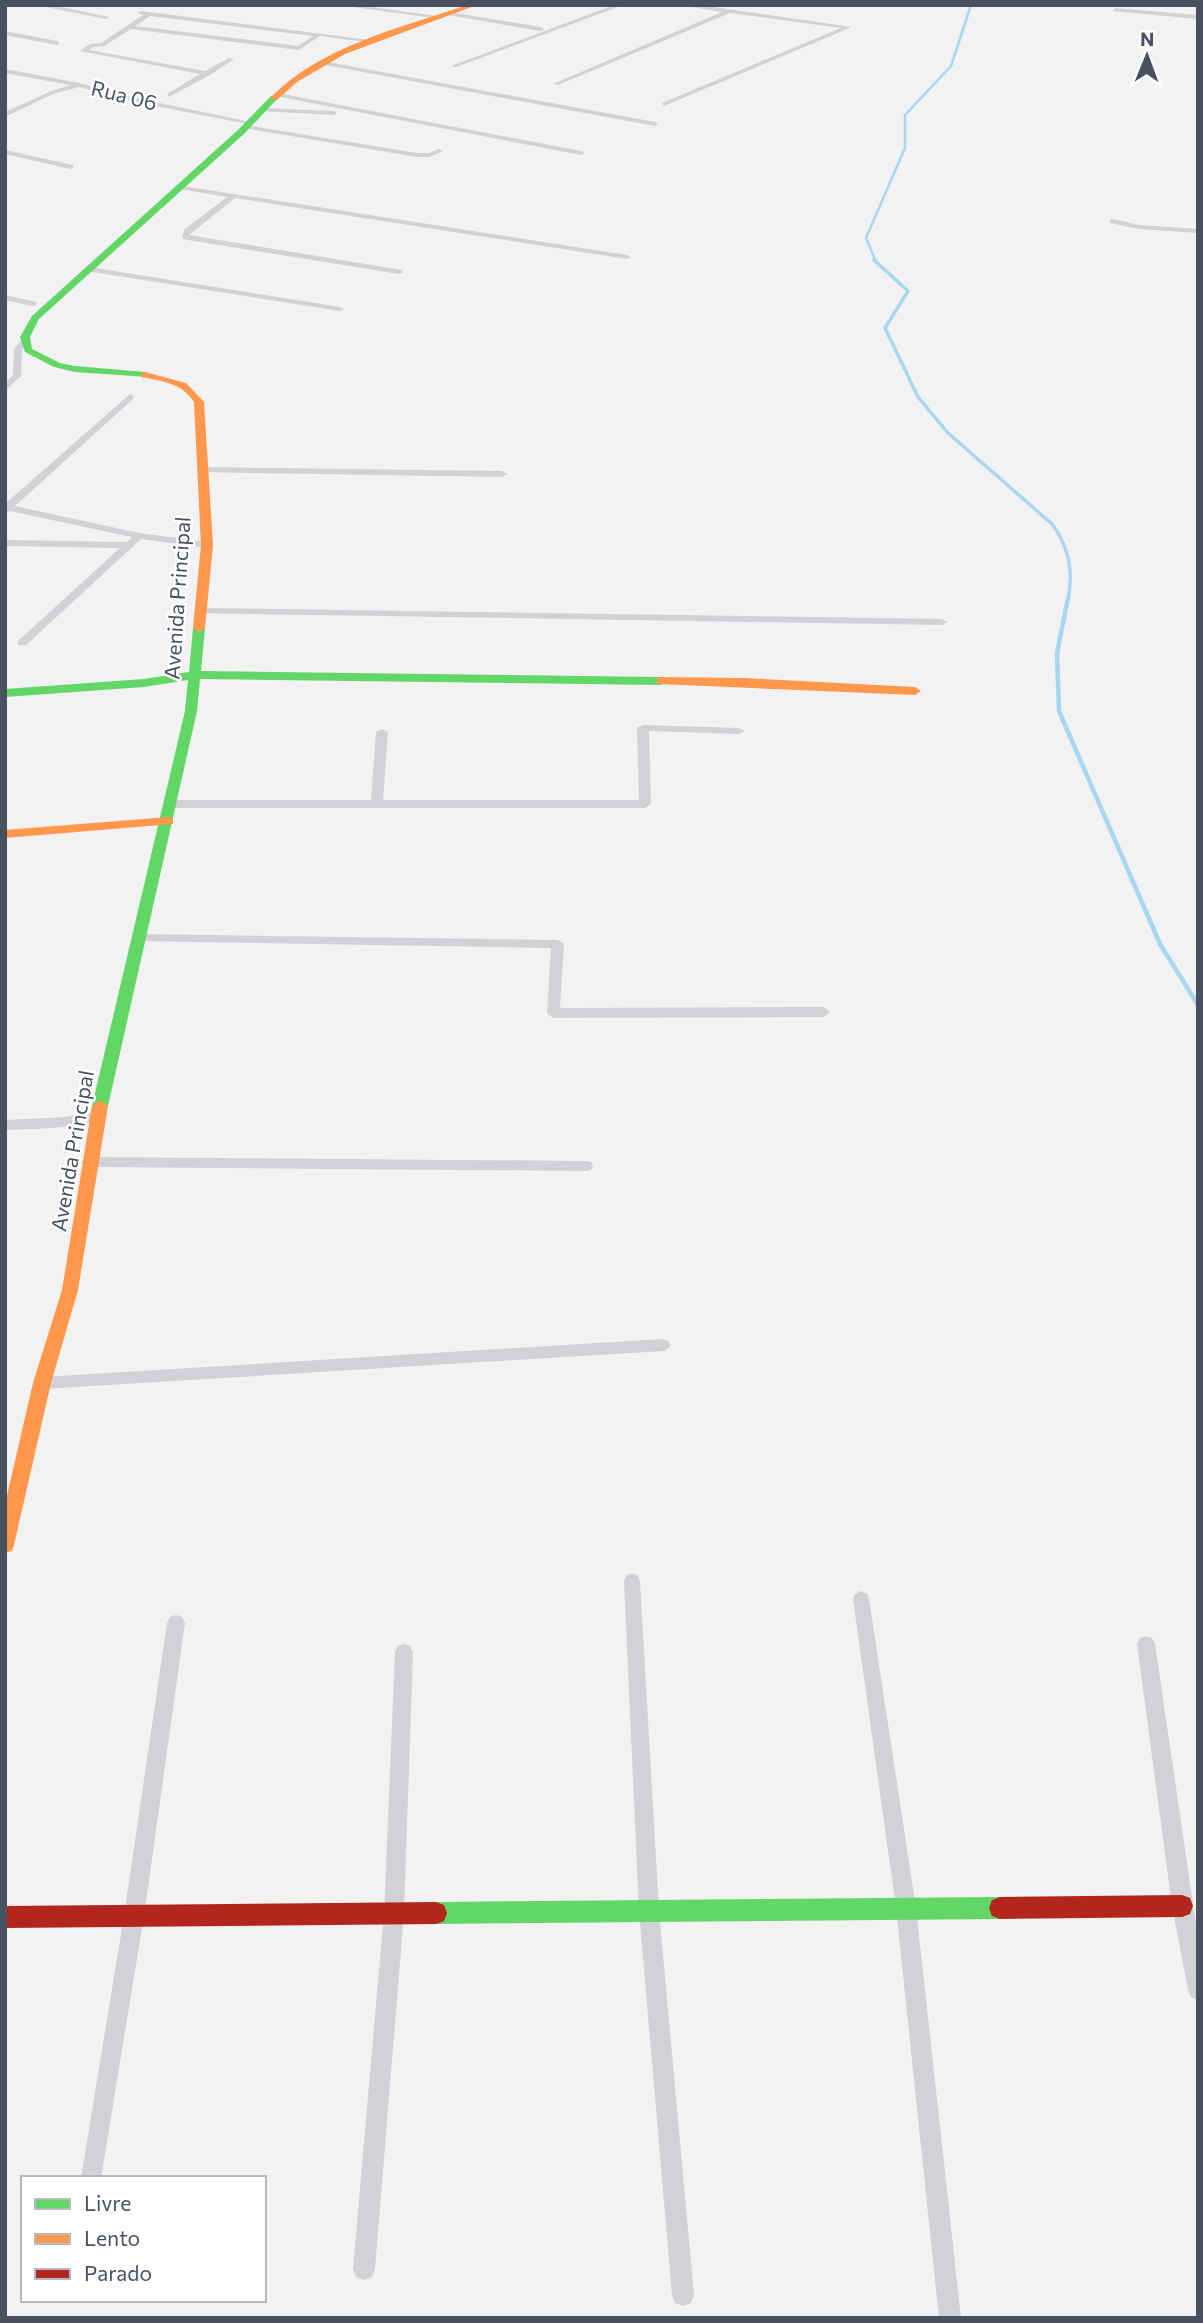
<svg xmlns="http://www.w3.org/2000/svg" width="1203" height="2323" font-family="Commissioner,sans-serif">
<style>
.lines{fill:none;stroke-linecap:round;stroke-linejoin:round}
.stream-far2{stroke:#a8d7f1;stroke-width:2.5}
.stream-far1{stroke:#a8d7f1;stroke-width:3.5}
.stream{stroke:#a8d7f1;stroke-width:4.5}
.street{fill:#d0d2d5;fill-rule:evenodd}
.fast{fill:#63d668;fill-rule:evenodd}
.slow{fill:#ff974d;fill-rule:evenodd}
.jam{fill:#b3261e;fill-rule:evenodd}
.labels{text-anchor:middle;stroke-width:5;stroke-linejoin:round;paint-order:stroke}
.far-street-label{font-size:21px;fill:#48515f;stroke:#fff}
</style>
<rect width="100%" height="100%" fill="#f2f2f2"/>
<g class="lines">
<polyline class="stream-far2" points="876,262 866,238 905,148 905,115 951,66 971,5"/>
<path class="stream-far1" d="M874,260L908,291L885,328L918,397L948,433L1052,524C1069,547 1074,571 1068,599"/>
<polyline class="stream" points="1068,598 1057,653 1059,711 1160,944 1198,1005"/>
<g class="street">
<polygon points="36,5 51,5 109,17 106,19"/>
<polygon points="338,5 358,5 444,17 441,19"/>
<polygon points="614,5 623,5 456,67 451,66"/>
<polygon points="680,5 699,5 852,27 664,106 662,103 841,28 730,13 558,85 553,84 722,12"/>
<polygon points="1115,8 1198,15 1198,19 1113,11"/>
<path d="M141,11L377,41L374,43L320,36L299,50L131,29L104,46L93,47L89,50L205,71L229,58L234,59L210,75L169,97L167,94L200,74L80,51L90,44L101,43L143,15L138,13ZM150,16L313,36L298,46L135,26Z"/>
<polygon points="449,12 541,27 544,29 541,31 447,15"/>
<polygon points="5,31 57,41 60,43 57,45 5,35"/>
<polygon points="322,61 655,122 658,124 655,126 320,64"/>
<polygon points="5,69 79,83 140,99 251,122 248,124 139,103 79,87 53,94 5,117 5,112 49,92 70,85 5,73"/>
<polygon points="277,93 581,151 585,153 581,155 275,96"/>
<polygon points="262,108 334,111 337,113 334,115 260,111"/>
<polygon points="245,125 417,153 429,153 439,149 443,151 430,157 417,157 243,128"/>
<polygon points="5,150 73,165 74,167 70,169 5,154"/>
<polygon points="176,185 627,255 631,257 627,259 235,198 189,235 402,270 403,272 399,274 182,239 184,230 227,197 179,189 176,189"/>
<polygon points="1113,219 1139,225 1198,229 1198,233 1139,229 1110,223 1110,219"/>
<polygon points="89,267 340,307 344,309 340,311 86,271 86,267"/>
<polygon points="5,295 36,302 37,304 33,306 5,300"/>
<polygon points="21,341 28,343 22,350 21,376 5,391 5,383 13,375 14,349"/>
<polygon points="130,394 134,397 133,399 15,506 139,533 207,542 212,545 207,548 141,539 26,645 18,645 18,641 120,548 5,546 5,540 127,542 132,537 10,511 5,513 5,504"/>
<polygon points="203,467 502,471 507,474 502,477 200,472 200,468"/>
<polygon points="199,608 942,619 947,622 942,625 195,613 194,611"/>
<polygon points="643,725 739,728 745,731 739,734 649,731 651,804 645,808 171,808 165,804 171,800 371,800 376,732 382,729 388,732 383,800 639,800 637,728"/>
<polygon points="138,934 558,940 564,944 560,1008 824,1007 830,1012 824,1017 553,1018 547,1013 551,948 134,941 132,938 134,935"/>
<path d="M98,1111L105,1116C93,1129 25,1129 5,1130V1120L65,1117Z"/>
<polygon points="88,1157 586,1161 591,1162 593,1166 591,1170 586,1171 88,1167 81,1162"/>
<polygon points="663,1339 668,1341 671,1345 668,1349 663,1351 42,1389 37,1388 34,1383 37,1378 42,1377"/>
<polygon points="632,1573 638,1576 640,1581 659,1911 694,2295 691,2303 683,2306 675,2303 672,2295 639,1911 624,1581 626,1576"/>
<polygon points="861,1591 867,1594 869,1599 916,1908 961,2318 939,2318 896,1908 853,1599 855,1594"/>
<polygon points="176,1615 182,1617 185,1623 144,1916 101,2178 81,2178 124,1916 167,1623 170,1617"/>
<polygon points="1146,1636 1152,1638 1155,1644 1198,1938 1198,2000 1191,1997 1188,1990 1172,1906 1137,1644 1140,1638"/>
<polygon points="404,1644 410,1646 413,1652 404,1913 375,2269 372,2277 364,2280 356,2277 353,2269 384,1913 395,1652 398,1646"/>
</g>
<g class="fast">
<polygon points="271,96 278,98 245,133 39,319 30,337 32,349 60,363 75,366 145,372 150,375 148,377 75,372 54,367 25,352 20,337 32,316 239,129"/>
<polygon points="199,624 205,628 201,671 661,677 667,681 661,685 200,679 197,711 108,1106 100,1112 92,1106 185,711 188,680 144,687 5,697 5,689 144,679 189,672 193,628"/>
<polygon points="1000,1897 1008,1900 1011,1908 1008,1916 1000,1919 436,1924 428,1921 425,1913 428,1905 436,1902"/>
</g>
<g class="slow">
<path d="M467,5H477L345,54L297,82L277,100L270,98C321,46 400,28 467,5Z"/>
<path d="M145,372L186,383L204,402L213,545L205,628L199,632L193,628L201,545L194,402C182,383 162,381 142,377L140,375Z"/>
<polygon points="661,677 744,678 915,687 921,691 915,695 657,684 657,678"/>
<polygon points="168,817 173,818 173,824 5,838 5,830"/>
<polygon points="100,1100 108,1106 78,1290 51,1383 14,1545 12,1551 5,1553 5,1504 33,1383 62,1290 92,1106"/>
</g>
<g class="jam">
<polygon points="1182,1895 1190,1898 1193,1906 1190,1914 1182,1917 1000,1919 992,1916 989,1908 992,1900 1000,1897"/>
<polygon points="436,1902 444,1905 447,1913 444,1921 436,1924 5,1928 5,1906"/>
</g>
</g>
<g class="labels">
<g class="far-street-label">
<text transform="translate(124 96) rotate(14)" y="7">Rua 06</text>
<text transform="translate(178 598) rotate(-86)" y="7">Avenida Principal</text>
<text transform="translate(73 1151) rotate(-80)" y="7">Avenida Principal</text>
</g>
</g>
<rect width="1203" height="2323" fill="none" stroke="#48515f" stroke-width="14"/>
<rect x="21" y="2176" width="245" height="126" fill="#ffffff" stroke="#b6b9bf" stroke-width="2"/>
<rect x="35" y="2199" width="35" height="10" fill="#63d668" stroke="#b6b9bf" stroke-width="2"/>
<text x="84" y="2211" font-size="21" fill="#48515f">Livre</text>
<rect x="35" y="2234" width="35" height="10" fill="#ff974d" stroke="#b6b9bf" stroke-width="2"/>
<text x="84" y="2246" font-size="21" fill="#48515f">Lento</text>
<rect x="35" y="2269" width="35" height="10" fill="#b3261e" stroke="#b6b9bf" stroke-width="2"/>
<text x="84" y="2281" font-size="21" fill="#48515f">Parado</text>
<g transform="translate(1147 56) rotate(1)" stroke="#ffffff" stroke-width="5" paint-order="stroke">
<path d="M0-5L12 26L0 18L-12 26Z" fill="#48515f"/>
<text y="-10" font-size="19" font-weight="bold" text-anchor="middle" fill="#48515f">N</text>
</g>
</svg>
